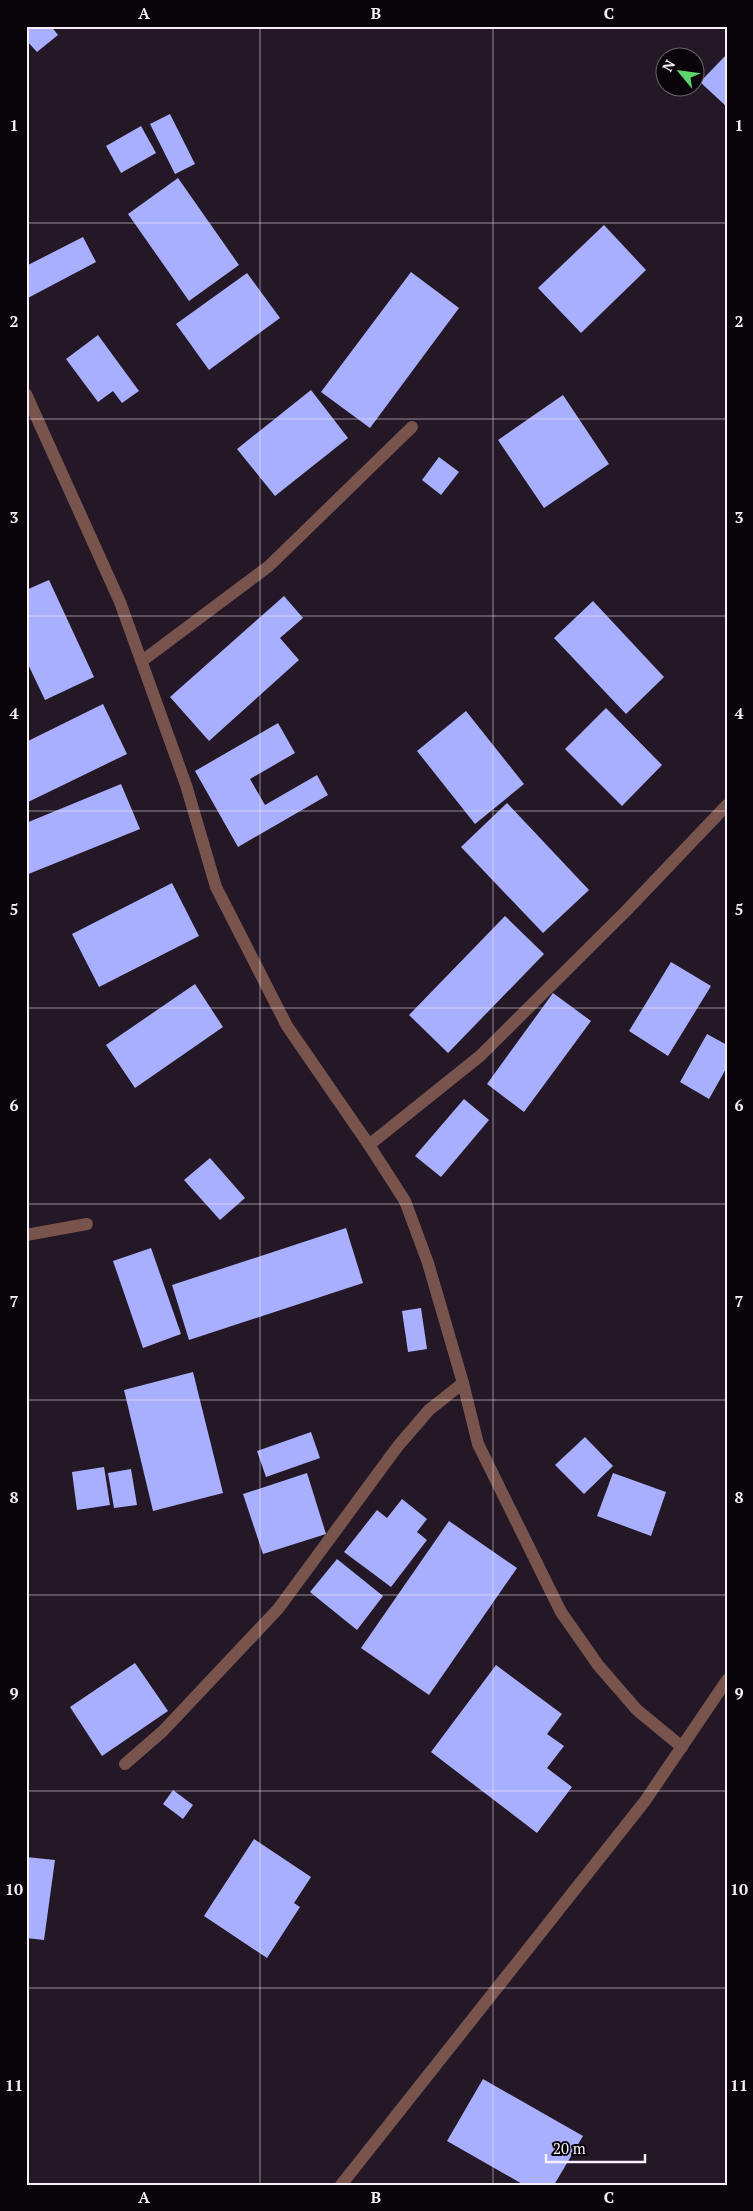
<svg xmlns="http://www.w3.org/2000/svg" width="753" height="2211" font-family="'PT Serif',serif">
<style>
.building{fill:#a9afff}
.lines{fill:none;stroke-linecap:round;stroke-linejoin:round}
.minor{stroke:#78544d;stroke-width:12}
.grid{fill:none;stroke:#f8eff9;stroke-width:1;stroke-opacity:0.55}
.neatline{fill:none;stroke:#f8eff9;stroke-width:2}
.grid-label{font-size:16px;text-anchor:middle;font-weight:bold;fill:#f8eff9}
</style>
<rect width="100%" height="100%" fill="#241726"/>
<g class="building">
<polygon points="26,26 51,26 58,35 37,52 26,40"/>
<polygon points="727,54 727,107 700,82"/>
<polygon points="170,114 195,164 175,174 150,124"/>
<polygon points="141,126 156,153 121,173 106,146"/>
<polygon points="178,178 239,265 189,301 128,214"/>
<polygon points="604,225 646,270 581,333 538,288"/>
<polygon points="83,237 96,262 26,299 26,266"/>
<polygon points="411,272 459,308 370,428 321,392"/>
<polygon points="247,273 280,318 209,370 176,324"/>
<polygon points="98,335 139,391 122,403 113,391 98,402 66,359"/>
<polygon points="311,390 348,438 275,496 237,449"/>
<polygon points="563,395 609,464 544,508 498,440"/>
<polygon points="439,457 459,472 441,495 422,480"/>
<polygon points="49,580 94,677 45,700 26,660 26,590"/>
<polygon points="284,596 303,618 280,638 299,660 209,741 170,697"/>
<polygon points="593,601 664,677 626,714 554,638"/>
<polygon points="103,704 127,754 26,803 26,742"/>
<polygon points="606,708 662,765 622,806 565,749"/>
<polygon points="466,711 524,784 475,824 417,751"/>
<polygon points="278,723 295,753 250,779 265,805 317,775 328,795 238,847 195,771"/>
<polygon points="121,784 140,829 26,875 26,823"/>
<polygon points="507,803 589,890 543,933 461,847"/>
<polygon points="172,883 199,936 99,987 72,934"/>
<polygon points="505,916 544,954 448,1053 409,1015"/>
<polygon points="671,962 711,986 668,1056 629,1031"/>
<polygon points="195,984 223,1027 135,1088 106,1045"/>
<polygon points="553,993 591,1021 524,1112 487,1084"/>
<polygon points="707,1034 727,1045 727,1067 709,1099 680,1082"/>
<polygon points="464,1099 489,1120 441,1177 415,1156"/>
<polygon points="210,1158 245,1198 220,1220 184,1180"/>
<polygon points="346,1228 363,1283 189,1340 172,1285"/>
<polygon points="151,1248 181,1334 143,1348 113,1261"/>
<polygon points="421,1308 427,1349 408,1352 402,1311"/>
<polygon points="193,1372 223,1493 153,1511 124,1390"/>
<polygon points="311,1432 320,1458 266,1477 257,1451"/>
<polygon points="585,1437 613,1466 584,1494 555,1465"/>
<polygon points="104,1467 110,1505 77,1510 72,1472"/>
<polygon points="131,1469 137,1505 114,1508 108,1473"/>
<polygon points="307,1473 326,1534 263,1554 243,1494"/>
<polygon points="613,1473 666,1492 651,1536 597,1516"/>
<polygon points="402,1499 427,1519 417,1532 427,1540 391,1587 344,1552 377,1510 387,1518"/>
<polygon points="449,1521 517,1568 429,1695 361,1648"/>
<polygon points="337,1559 383,1596 357,1630 310,1592"/>
<polygon points="135,1663 168,1711 102,1756 70,1707"/>
<polygon points="496,1665 562,1714 547,1734 564,1746 547,1768 572,1787 537,1833 431,1752"/>
<polygon points="173,1790 193,1805 183,1819 163,1804"/>
<polygon points="254,1839 311,1877 294,1903 300,1907 267,1958 204,1916"/>
<polygon points="26,1857 55,1860 44,1940 26,1938"/>
<polygon points="483,2079 583,2136 554,2185 524,2185 447,2141"/>
</g>
<g class="lines">
<g class="minor">
<polyline points="26,394 120,602 186,785 216,887 287,1026 369,1145 405,1201 428,1263 463,1383 478,1444 561,1612 598,1665 637,1710 682,1747"/>
<polyline points="142,661 269,566 412,427"/>
<polyline points="369,1145 480,1056 626,911 727,805"/>
<polyline points="26,1235 87,1224"/>
<polyline points="125,1764 163,1731 278,1609 398,1446 429,1410 463,1383"/>
<polyline points="341,2185 645,1801 727,1680"/>
</g>
</g>
<path class="grid" d="M260,26V2185M493,26V2185M26,223H727M26,419H727M26,616H727M26,811H727M26,1008H727M26,1204H727M26,1400H727M26,1595H727M26,1791H727M26,1988H727"/>
<rect width="753" height="2211" fill="none" stroke="#0a050b" stroke-width="55"/>
<g transform="translate(680 72) rotate(299)"><circle r="24" fill="#0a050b" stroke="#69636a"/>
<path d="M0-4L9 19L0 12L-9 19Z" fill="#5dd56c"/>
<text y="-8" font-size="14" font-weight="bold" text-anchor="middle" fill="#f8eff9">N</text>
</g>
<path d="M546 2154v8h99v-8" fill="none" stroke="#f8eff9" stroke-width="2.5"/>
<text x="553" y="2154" font-size="15" fill="#f8eff9" stroke="#0a050b" stroke-width="4" paint-order="stroke">20 m</text>
<rect x="28" y="28" width="698" height="2156" class="neatline"/>
<g class="grid-label">
<text x="144" y="19">A</text>
<text x="376" y="19">B</text>
<text x="609" y="19">C</text>
<text x="14" y="131">1</text>
<text x="739" y="131">1</text>
<text x="14" y="327">2</text>
<text x="739" y="327">2</text>
<text x="14" y="523">3</text>
<text x="739" y="523">3</text>
<text x="14" y="719">4</text>
<text x="739" y="719">4</text>
<text x="14" y="915">5</text>
<text x="739" y="915">5</text>
<text x="14" y="1111">6</text>
<text x="739" y="1111">6</text>
<text x="14" y="1307">7</text>
<text x="739" y="1307">7</text>
<text x="14" y="1503">8</text>
<text x="739" y="1503">8</text>
<text x="14" y="1699">9</text>
<text x="739" y="1699">9</text>
<text x="14" y="1895">10</text>
<text x="739" y="1895">10</text>
<text x="14" y="2091">11</text>
<text x="739" y="2091">11</text>
<text x="144" y="2203">A</text>
<text x="376" y="2203">B</text>
<text x="609" y="2203">C</text>
</g>
</svg>
